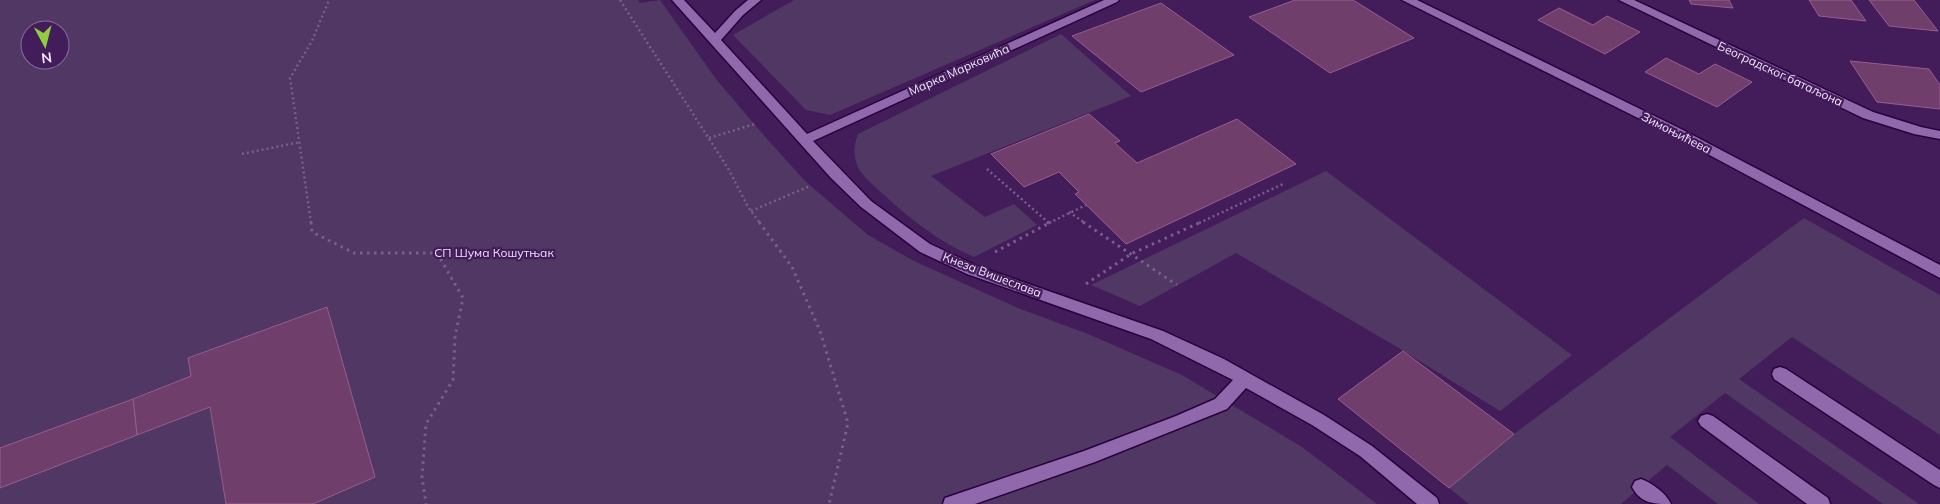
<svg xmlns="http://www.w3.org/2000/svg" width="1940" height="504" font-family="Mulish,sans-serif">
<style>
.green{fill:#513763;fill-rule:evenodd}
.building{fill:#6f3e6b;stroke:#985c92}
.lines{fill:none;stroke-linecap:round;stroke-linejoin:round}
.minor-casing{stroke:#29003d;stroke-width:3}
.path-far1{stroke:#7b5d8e;stroke-width:2.5;stroke-dasharray:2 3;stroke-linecap:butt}
.path{stroke:#7b5d8e;stroke-width:3;stroke-dasharray:2.5 4.5;stroke-linecap:butt}
.minor{fill:#9069ac;fill-rule:evenodd}
.labels{text-anchor:middle;stroke-width:4.5;stroke-linejoin:round;paint-order:stroke}
.street-label{font-size:12px;fill:#f2e6fc;stroke:#431d5a}
.park-label{font-size:12px;fill:#efdcfe;stroke:#431d5a}
</style>
<rect width="100%" height="100%" fill="#431d5a"/>
<g class="green">
<path d="M0,0H638L640,3L660,0L716,79L767,139L805,181L868,235L914,261L1018,308L1088,334L1182,375L1302,447L1377,504H0ZM30,30H60V60H30Z"/>
<polygon points="794,0 1095,0 830,115 806,110 733,35"/>
<path d="M1061,34L1131,96L931,176L985,217L1014,204L1037,225L974,257C940,243 909,218 882,193C874,186 866,179 860,171C853,159 853,146 858,134Z"/>
<polygon points="1326,171 1572,355 1500,411 1397,347 1236,253 1140,306 1091,285"/>
<polygon points="1804,218 1940,295 1940,435 1792,337 1739,379 1919,504 1883,504 1725,393 1670,437 1759,504 1718,504 1667,465 1621,504 1469,504 1449,488 1514,434"/>
</g>
<g class="building">
<polygon points="1295,0 1353,0 1414,38 1330,73 1249,17"/>
<polygon points="1689,0 1729,0 1733,8 1691,4"/>
<polygon points="1809,0 1851,0 1866,21 1819,16"/>
<polygon points="1869,0 1914,0 1938,31 1889,26"/>
<polygon points="1161,3 1234,55 1141,92 1072,36"/>
<polygon points="1559,8 1593,25 1607,16 1640,32 1605,54 1538,20"/>
<polygon points="1666,58 1699,74 1715,64 1752,82 1717,107 1645,72"/>
<polygon points="1850,61 1929,69 1940,85 1940,109 1877,102"/>
<polygon points="1089,114 1120,141 1115,143 1137,163 1237,119 1296,164 1126,244 1075,194 1079,192 1059,172 1024,187 991,154"/>
<polygon points="327,307 375,477 313,504 226,504 210,407 137,435 133,399 191,376 188,358"/>
<polygon points="1403,351 1514,434 1449,488 1338,399"/>
<polygon points="133,399 137,435 0,488 0,448"/>
</g>
<g class="lines">
<g class="minor-casing">
<g id="minor">
<polygon points="672,0 684,0 715,33 735,11 748,0 761,0 743,15 721,40 807,134 1104,0 1119,0 1117,2 813,141 871,201 930,244 977,266 1163,331 1224,359 1324,415 1372,446 1437,498 1439,504 1417,504 1360,456 1312,425 1246,388 1227,409 1095,462 975,504 943,504 945,498 1084,451 1176,416 1215,399 1233,380 1151,339 967,274 920,252 861,207 831,178"/>
<polygon points="1402,0 1417,0 1681,129 1940,265 1940,278 1672,135"/>
<polygon points="1619,0 1634,0 1873,112 1921,127 1940,131 1940,139 1914,134 1863,118"/>
<polygon points="1780,367 1786,369 1940,470 1940,488 1934,485 1774,379 1772,374 1774,369"/>
<polygon points="1707,414 1713,416 1828,498 1830,504 1807,504 1701,426 1698,421 1701,416"/>
<path d="M1641,479C1652,483 1666,493 1671,504C1654,504 1641,504 1632,487L1635,481Z"/>
</g>
</g>
<g class="path-far1">
<polyline points="620,0 729,170 748,207 760,223"/>
<polyline points="709,138 755,124"/>
<polyline points="242,154 300,142"/>
<polyline points="987,169 1049,223"/>
<polyline points="751,211 810,186"/>
<polyline points="1069,212 1085,223"/>
<polyline points="311,223 290,78 312,41 329,0"/>
<polyline points="1049,223 1086,205"/>
<polyline points="1199,223 1283,184"/>
</g>
<g class="path">
<polyline points="311,222 312,232 354,253 437,253 463,298 455,337 453,380 426,424 422,477 426,504"/>
<polyline points="759,222 792,267 820,331 848,423 829,504"/>
<polyline points="1047,222 1050,224"/>
<polyline points="1083,222 1177,285"/>
<polyline points="995,252 1051,222"/>
<polyline points="1086,284 1131,254 1201,222"/>
</g>
<use href="#minor" class="minor"/>
</g>
<g class="labels">
<g class="street-label">
<text transform="translate(959 70) rotate(-24)" y="4">Марка Марковића</text>
<text transform="translate(1780 74) rotate(25)" y="4">Београдског батаљона</text>
<text transform="translate(1676 133) rotate(27)" y="4">Зимоњићева</text>
<text transform="translate(992 275) rotate(21)" y="4">Кнеза Вишеслава</text>
</g>
<g class="park-label">
<text x="494" y="257">СП Шума Кошутњак</text>
</g>
</g>
<g transform="translate(45 45) rotate(173)"><circle r="24" fill="#431d5a" stroke="#896d9b"/>
<path d="M0-4L9 19L0 12L-9 19Z" fill="#90cd41"/>
<text y="-8" font-size="14" font-weight="bold" text-anchor="middle" fill="#f2e6fc">N</text>
</g>
</svg>
